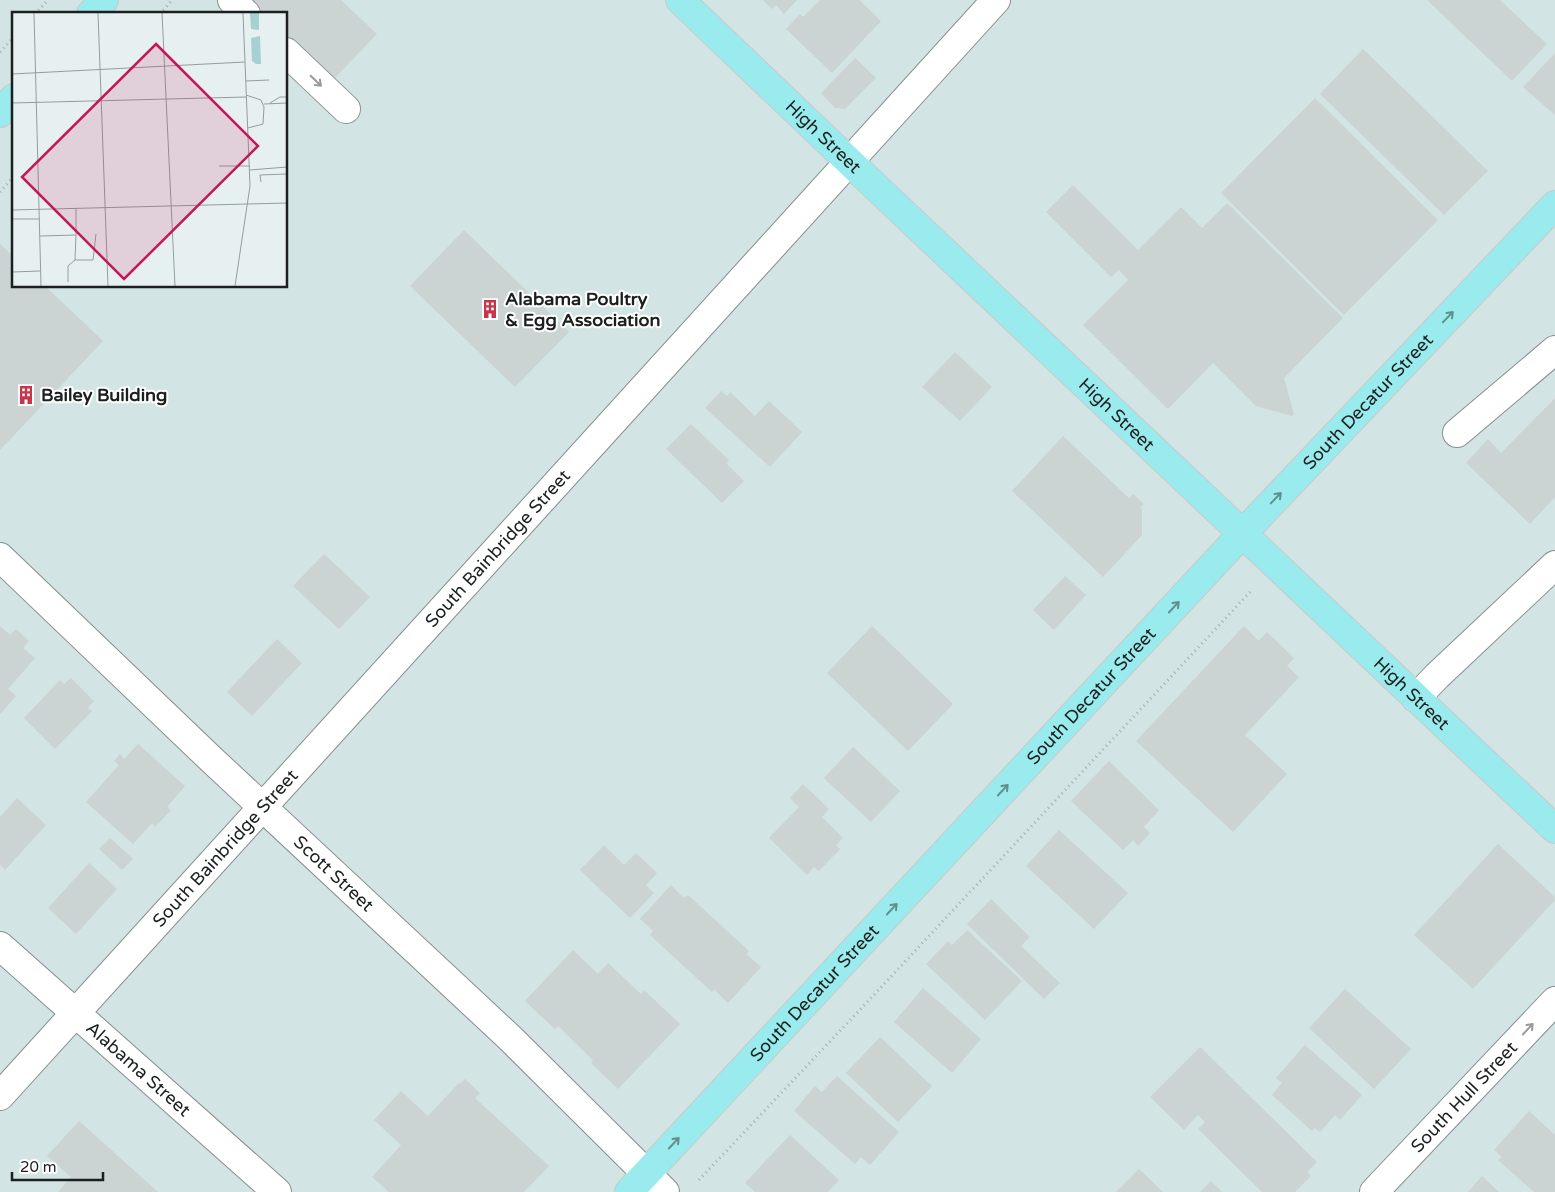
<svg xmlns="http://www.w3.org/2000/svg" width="1555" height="1192" font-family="'Varela Round',sans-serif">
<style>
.built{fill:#d2e4e4;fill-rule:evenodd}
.building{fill:#cbd3d3}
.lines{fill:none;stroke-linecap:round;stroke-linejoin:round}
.minor-casing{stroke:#868e8e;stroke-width:30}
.major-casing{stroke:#c9c9c9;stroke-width:30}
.path{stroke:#a6adad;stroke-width:3;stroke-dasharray:1 4;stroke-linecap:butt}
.minor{stroke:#fff;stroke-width:28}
.major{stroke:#9aebed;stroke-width:28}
.oneway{stroke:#999a9a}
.oneway2{stroke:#618f90}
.labels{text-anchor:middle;stroke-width:4;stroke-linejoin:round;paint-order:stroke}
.street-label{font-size:18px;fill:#1c1f1f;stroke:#fff}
.poi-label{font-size:18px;font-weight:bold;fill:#1c1f1f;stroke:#fff;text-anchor:start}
.inset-road{fill:none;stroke:#969c9c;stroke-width:1}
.view{fill:#c2185b;fill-opacity:0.15;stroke:#c2185b;stroke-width:2.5}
.inset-edge{fill:none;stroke:#1c1f1f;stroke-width:2.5}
</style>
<rect width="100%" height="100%" fill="#e7f0f0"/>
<path class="built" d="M0,0H1555V1192H0ZM14,14H286V286H14Z"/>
<g class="building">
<polygon points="250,0 341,0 377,34 333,80 286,35 286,14 264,14"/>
<polygon points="763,0 797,0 784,14 776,5 772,9"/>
<polygon points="820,0 859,0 881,21 832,73 786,29 800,14 803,17"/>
<polygon points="1427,0 1500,0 1547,44 1512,81"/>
<polygon points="1363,49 1488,171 1444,215 1320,94"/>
<polygon points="1555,53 1555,115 1523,87"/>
<polygon points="855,58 876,78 845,109 835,108 821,93"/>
<polygon points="1315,98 1438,220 1344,315 1221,193"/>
<polygon points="1073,185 1138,250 1181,207 1202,228 1227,203 1343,318 1284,378 1294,414 1292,416 1256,406 1213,363 1168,409 1083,325 1128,280 1119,270 1111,277 1046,212"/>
<polygon points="464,230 569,332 515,387 410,286"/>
<polygon points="0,244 14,257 14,286 45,286 103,341 0,450"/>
<polygon points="955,352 992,387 960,421 922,387"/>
<polygon points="721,391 727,396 730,392 755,416 769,401 802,432 770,467 705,408"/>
<polygon points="1555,398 1555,497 1530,524 1466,463 1488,439 1501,453"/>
<polygon points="691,424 729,460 726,463 744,481 722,503 666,449"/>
<polygon points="1063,436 1129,498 1133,494 1144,504 1140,508 1142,510 1142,535 1103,577 1012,491"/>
<polygon points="324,554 370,597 339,629 293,586"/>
<polygon points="1065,576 1086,595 1054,630 1033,610"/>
<polygon points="0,626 10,635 16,629 29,641 23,648 35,658 8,689 16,696 0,714"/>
<polygon points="872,626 953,704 908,751 827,673"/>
<polygon points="1244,626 1259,641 1267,632 1294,658 1287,666 1299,677 1245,735 1287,774 1233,832 1136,741"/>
<polygon points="277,639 302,663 252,716 227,692"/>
<polygon points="71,678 94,701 88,708 92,711 55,749 24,718 60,680 64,684"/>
<polygon points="138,744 185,786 167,807 171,810 155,827 152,823 133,844 86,802 119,765 114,761 120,754 124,759"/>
<polygon points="853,747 900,791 871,822 824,778"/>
<polygon points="1109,761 1159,810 1144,827 1150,833 1138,846 1133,840 1123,850 1071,801"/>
<polygon points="803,784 829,809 822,817 843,838 836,845 840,849 819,871 814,867 807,875 769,838 799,807 790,798"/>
<polygon points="17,798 46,825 5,870 0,865 0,817"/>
<polygon points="1059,830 1128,893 1094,929 1026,866"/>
<polygon points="110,838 133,859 122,870 99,849"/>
<polygon points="1498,844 1555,897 1555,900 1473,989 1414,935"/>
<polygon points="604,845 624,865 636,853 657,873 646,885 654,893 630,918 580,870"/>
<polygon points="89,863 117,889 76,934 48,908"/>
<polygon points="671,885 684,898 688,895 749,951 746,954 761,967 728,1003 714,989 712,992 650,935 653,931 640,919"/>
<polygon points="991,899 1030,937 1021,946 1060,983 1044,999 967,924"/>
<polygon points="967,930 1022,981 985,1020 926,964 948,941 952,945"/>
<polygon points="573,950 598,974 608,963 641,994 644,990 680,1024 618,1089 591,1063 593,1060 558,1026 555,1029 525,1001"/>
<polygon points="923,988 981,1039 952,1073 894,1022"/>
<polygon points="1345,989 1411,1049 1374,1089 1309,1028"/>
<polygon points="880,1037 932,1086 898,1122 846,1073"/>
<polygon points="1305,1045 1362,1095 1340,1120 1335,1115 1320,1132 1315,1128 1312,1131 1272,1095 1282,1083 1276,1078"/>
<polygon points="1200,1047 1317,1162 1307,1172 1311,1176 1295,1192 1262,1192 1198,1129 1205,1122 1198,1115 1184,1130 1150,1097"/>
<polygon points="837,1076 899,1132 870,1165 861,1157 855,1164 794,1111 815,1086 822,1092"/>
<polygon points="465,1079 480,1093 475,1098 549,1166 524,1192 389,1192 372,1177 401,1145 374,1120 401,1091 428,1116 459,1083 460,1084"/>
<polygon points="1529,1111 1555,1135 1555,1192 1534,1192 1498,1160 1502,1157 1494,1150"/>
<polygon points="79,1121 158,1192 58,1192 71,1177 47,1156"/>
<polygon points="790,1135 839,1180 828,1192 755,1192 745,1183"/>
<polygon points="1139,1169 1163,1192 1116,1192"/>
<polygon points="1482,1176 1499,1192 1468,1192"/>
<polygon points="1211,1181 1222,1192 1200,1192"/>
</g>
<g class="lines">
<g class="minor-casing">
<g id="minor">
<polyline points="232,0 246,14"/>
<polyline points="286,52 346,109"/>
<polyline points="1457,433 1555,350"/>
<path id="s1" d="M0,557L212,760L510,1038L665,1192"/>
<polyline points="1416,698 1437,676 1555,565"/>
<path id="s2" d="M0,946L277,1192"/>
<path id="s3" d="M0,1096L996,0"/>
<path id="s4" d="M1374,1192L1555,1001"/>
</g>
</g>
<g class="major-casing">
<g id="major">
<path id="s5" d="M680,0L878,189L1555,829"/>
<polyline points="91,14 104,0"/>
<polyline points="0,113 14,98"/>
<path id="s6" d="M629,1192L1242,534L1555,205"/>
</g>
</g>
<g class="path">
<polyline points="35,14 48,0"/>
<polyline points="160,14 172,0"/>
<polyline points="0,52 14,37"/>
<polyline points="0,192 14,176"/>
<polyline points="699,1180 872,997 1251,591"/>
</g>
<use href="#minor" class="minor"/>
<use href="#major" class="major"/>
</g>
<defs><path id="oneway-shaft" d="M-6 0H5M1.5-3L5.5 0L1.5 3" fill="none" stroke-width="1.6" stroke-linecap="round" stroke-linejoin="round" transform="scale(1.25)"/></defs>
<g class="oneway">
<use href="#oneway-shaft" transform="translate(316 81) rotate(44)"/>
<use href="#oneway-shaft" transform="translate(1528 1029) rotate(-47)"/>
</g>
<g class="oneway2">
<use href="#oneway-shaft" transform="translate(1448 317) rotate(-46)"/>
<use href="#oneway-shaft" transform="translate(1276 498) rotate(-46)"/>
<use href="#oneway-shaft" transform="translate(1174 607) rotate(-47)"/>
<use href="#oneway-shaft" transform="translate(1003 790) rotate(-47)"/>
<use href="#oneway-shaft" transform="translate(892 909) rotate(-47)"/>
<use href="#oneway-shaft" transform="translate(674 1143) rotate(-47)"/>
</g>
<defs>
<g id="building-bare" transform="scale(1.5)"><path d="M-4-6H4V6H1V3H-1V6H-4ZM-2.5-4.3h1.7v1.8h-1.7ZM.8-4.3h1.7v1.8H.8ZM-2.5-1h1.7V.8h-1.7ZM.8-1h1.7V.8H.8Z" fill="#c6354b" stroke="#fff" stroke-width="2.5" paint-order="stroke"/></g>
</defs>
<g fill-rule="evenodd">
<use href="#building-bare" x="490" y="309"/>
<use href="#building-bare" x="26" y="395"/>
</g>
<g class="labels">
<g class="street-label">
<text dy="6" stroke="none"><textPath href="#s5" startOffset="198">High Street</textPath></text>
<text dy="6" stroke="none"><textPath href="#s6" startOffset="1082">South Decatur Street</textPath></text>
<text dy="6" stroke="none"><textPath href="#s5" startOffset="602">High Street</textPath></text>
<text dy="6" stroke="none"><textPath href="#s3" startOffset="740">South Bainbridge Street</textPath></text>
<text dy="6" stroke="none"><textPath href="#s5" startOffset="1008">High Street</textPath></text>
<text dy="6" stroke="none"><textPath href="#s6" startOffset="678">South Decatur Street</textPath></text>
<text dy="6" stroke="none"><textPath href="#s3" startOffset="335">South Bainbridge Street</textPath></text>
<text dy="6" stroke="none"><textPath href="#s1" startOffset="460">Scott Street</textPath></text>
<text dy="6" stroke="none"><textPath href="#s6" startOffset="272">South Decatur Street</textPath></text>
<text dy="6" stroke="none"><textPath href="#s2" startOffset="185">Alabama Street</textPath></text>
<text dy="6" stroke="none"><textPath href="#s4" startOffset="131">South Hull Street</textPath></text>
</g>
<g class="poi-label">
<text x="505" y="305">Alabama Poultry<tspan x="505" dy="21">&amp; Egg Association</tspan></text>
<text x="41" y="401">Bailey Building</text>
</g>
</g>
<g transform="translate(12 12)">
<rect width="275" height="275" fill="#e7f0f0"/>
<path d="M238,1H247V18L239,17ZM248,24L249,52H244L240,49L239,26Z" fill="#a7d0d1"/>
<path class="inset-road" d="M22,1L29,274M86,1L96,274M150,1L163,274M0,62L233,50M234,69L257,68M234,83L249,88L252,95L251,112L236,116M0,91L234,85M258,91L268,85H275M252,92L275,91M207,154H238M238,158L275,155M249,170L248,163L275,162M0,198L275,191M0,207H27M64,223L63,248H81L84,222M28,224L64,223V196M0,260L28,259M56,270V254L63,248M223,274L238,174L231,1"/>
<path class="view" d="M144,32L246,134L112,267L10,165Z"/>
<rect width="275" height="275" class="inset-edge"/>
</g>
<path d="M12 1172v8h91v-8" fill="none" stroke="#1c1f1f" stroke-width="2.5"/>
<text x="20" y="1172" font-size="15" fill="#1c1f1f" stroke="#ffffff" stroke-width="4" paint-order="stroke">20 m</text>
</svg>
